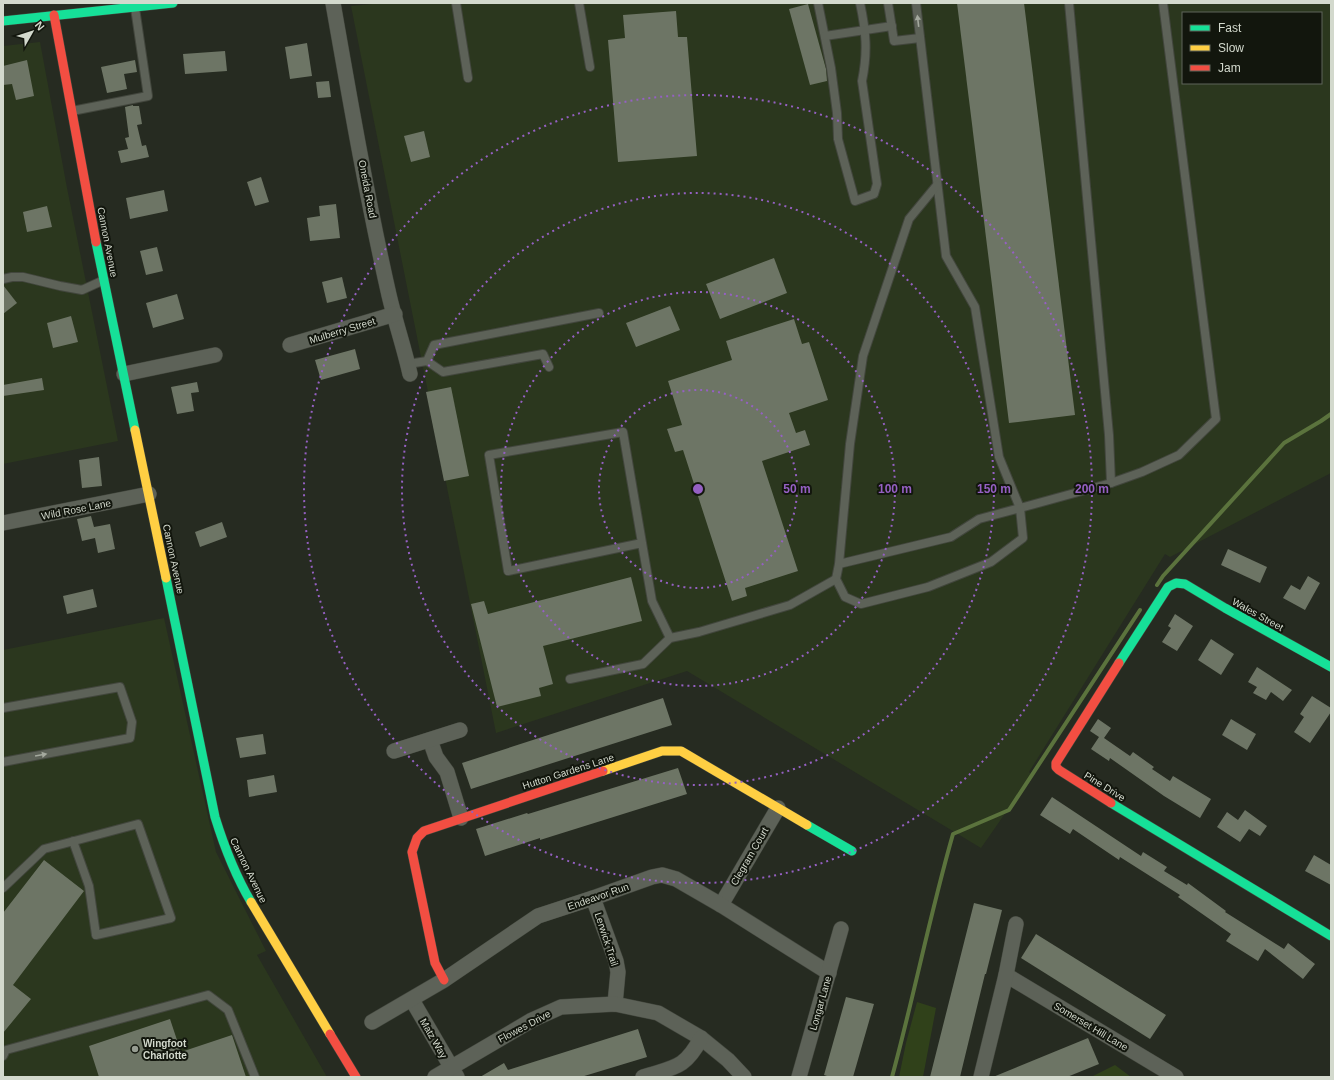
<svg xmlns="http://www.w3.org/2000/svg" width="1334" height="1080" font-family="Helvetica,sans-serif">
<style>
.built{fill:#2b371e;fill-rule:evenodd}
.green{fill:#30411a}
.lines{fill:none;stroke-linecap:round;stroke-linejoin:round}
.stream{stroke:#5b733d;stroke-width:4}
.building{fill:#6d7565}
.lane-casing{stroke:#42463d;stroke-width:10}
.street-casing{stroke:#42463d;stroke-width:16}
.fast-casing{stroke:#42463d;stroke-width:10}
.slow-casing{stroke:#42463d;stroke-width:10}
.jam-casing{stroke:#42463d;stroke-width:10}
.lane{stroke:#5d6258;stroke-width:8}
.street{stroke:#5d6258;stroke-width:15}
.fast{stroke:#16e098;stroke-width:9}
.slow{stroke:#ffcf43;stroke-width:9}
.jam{stroke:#f24e42;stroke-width:9}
.oneway{fill:#a4a99e}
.ring{fill:none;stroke:#9560c3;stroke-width:2;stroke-dasharray:2 4}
.poi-dot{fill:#969c91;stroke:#12160d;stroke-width:1.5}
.labels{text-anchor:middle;stroke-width:4;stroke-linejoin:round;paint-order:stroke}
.street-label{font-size:10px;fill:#d3d9cd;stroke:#12160d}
.poi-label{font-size:10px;font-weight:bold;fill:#d3d9cd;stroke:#12160d;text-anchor:start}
.centre{fill:#9560c3;stroke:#12160d;stroke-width:2}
.ring-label{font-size:12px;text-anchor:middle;font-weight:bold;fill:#9560c3;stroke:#12160d;stroke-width:4;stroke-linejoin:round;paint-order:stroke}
</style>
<rect width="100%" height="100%" fill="#262b21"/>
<g class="built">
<path d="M382,3H1331V473L1170,557L1165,554L1029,772L1032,775L981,848L687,671L496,733L351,6ZM1183,13H1321V83H1183Z"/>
<polygon points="40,42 67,188 118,441 3,464 3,46"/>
<polygon points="164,618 216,852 266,951 257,955 327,1077 3,1077 3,650"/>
</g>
<g class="green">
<polygon points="917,1002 936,1008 923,1077 899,1077 906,1043"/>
<polygon points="1115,1065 1131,1077 1091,1077"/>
</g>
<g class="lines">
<g class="stream">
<polyline points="1157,585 1163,576 1284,443 1321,421 1331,414"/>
<path d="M892,1077C914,996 930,914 953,834L1009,810L1140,610"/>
</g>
</g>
<g class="building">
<polygon points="957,3 1024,3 1075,415 1009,423"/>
<polygon points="808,4 826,69 827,81 810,85 789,9"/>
<polygon points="676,11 678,37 687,37 697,156 618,162 608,40 625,38 623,15"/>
<polygon points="307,43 312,76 290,79 285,47"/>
<polygon points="225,51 227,71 185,74 183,54"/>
<polygon points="27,60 34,96 16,100 12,84 3,85 3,66"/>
<polygon points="135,60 137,72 124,74 127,89 107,93 101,67"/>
<polygon points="329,81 331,97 318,98 316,82"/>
<polygon points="133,105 133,106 139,106 142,124 137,125 142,146 146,145 149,157 121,163 118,151 128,149 125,138 129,137 125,107"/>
<polygon points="424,131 430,157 411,162 404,136"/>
<polygon points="261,177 269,202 255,206 247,182"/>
<polygon points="164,190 168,211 130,219 126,198"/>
<polygon points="336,204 340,238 310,241 307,218 320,216 319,206"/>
<polygon points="47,206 52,227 27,232 23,212"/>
<polygon points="157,247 163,271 146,275 140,251"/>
<polygon points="774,258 787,293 720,319 706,284"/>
<polygon points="342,277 347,298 327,303 322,282"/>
<polygon points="3,285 17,303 3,314"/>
<polygon points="177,294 184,319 153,328 146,303"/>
<polygon points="670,306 680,330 636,347 626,323"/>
<polygon points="71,316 78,342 53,348 47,323"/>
<polygon points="794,319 802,344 809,342 828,400 789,413 796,433 805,430 810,445 762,461 798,571 745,588 747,596 732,601 683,450 675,452 667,429 682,425 668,381 732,360 726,341"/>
<polygon points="355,349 360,369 321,380 315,360"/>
<polygon points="42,378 44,390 3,396 3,385"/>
<polygon points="197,382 199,392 191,393 194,411 177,414 171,387"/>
<polygon points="451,387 469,476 444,481 426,392"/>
<polygon points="99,457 102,486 82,488 79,460"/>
<polygon points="91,516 94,527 110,524 115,549 98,553 95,538 82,541 77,519"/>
<polygon points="222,522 227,537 200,547 195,532"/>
<polygon points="1228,549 1267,567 1260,583 1221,565"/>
<polygon points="1308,576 1320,583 1305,610 1283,598 1291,585 1300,590"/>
<polygon points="631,577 642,621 543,646 553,684 539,688 541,696 497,707 471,604 484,601 488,614"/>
<polygon points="93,589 97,607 67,614 63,596"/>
<polygon points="1175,614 1193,626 1177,651 1162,642 1171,628 1168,626"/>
<polygon points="1211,639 1234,654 1221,675 1198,660"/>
<polygon points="1257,667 1292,690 1283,701 1271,692 1266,700 1253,693 1257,687 1248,682"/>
<polygon points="1312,696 1331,708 1331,712 1310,743 1294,732 1304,717 1300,714"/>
<polygon points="663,698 672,725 471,789 462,763"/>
<polygon points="1098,719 1111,728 1104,738 1130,756 1133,752 1154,767 1152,769 1170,781 1173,776 1211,799 1200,818 1164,796 1110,758 1109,761 1091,749 1099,737 1090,731"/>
<polygon points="1231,719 1256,734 1247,750 1222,735"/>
<polygon points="263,734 266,754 240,758 236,738"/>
<polygon points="678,768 687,794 540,840 540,838 485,856 476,829 527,813 528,814"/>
<polygon points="274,775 277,792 249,797 247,780"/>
<polygon points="1052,797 1141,856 1143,852 1167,867 1164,871 1187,885 1188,883 1226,911 1225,912 1284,949 1288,943 1315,964 1303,979 1265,949 1258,961 1226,941 1231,934 1178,897 1180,895 1120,857 1119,860 1073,829 1070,834 1040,815"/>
<polygon points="1245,810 1267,826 1260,836 1249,829 1240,842 1217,827 1227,812 1238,820"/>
<polygon points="1314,855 1331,865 1331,885 1305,871"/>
<polygon points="44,860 84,891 13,985 31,999 3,1033 3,913"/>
<polygon points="974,903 1002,910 986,974 985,974 960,1077 930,1077"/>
<polygon points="1036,934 1166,1015 1150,1039 1021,958"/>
<polygon points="846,997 874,1004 853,1077 830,1077 824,1075"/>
<polygon points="170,1019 181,1052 232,1035 246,1077 99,1077 89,1046"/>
<polygon points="638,1029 647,1057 581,1077 480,1077 504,1063 508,1070"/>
<polygon points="1088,1038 1099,1064 1067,1077 993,1077"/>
</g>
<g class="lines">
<g class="lane-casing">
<g id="lane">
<polyline points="456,3 468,78"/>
<polyline points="579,3 590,67"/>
<path d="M818,3L831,68L837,113L838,139L855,201L874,194L877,184L862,81C868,52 866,31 860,3"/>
<polyline points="888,3 894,41 920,38"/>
<polyline points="916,3 946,256 975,307 999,457 1020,508 1111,483 1109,435 1069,3"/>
<polyline points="825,36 892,26"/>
<polyline points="72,111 148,96 135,8"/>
<polyline points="3,279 12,277 23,277 60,286 82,290 104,280"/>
<polyline points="427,361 443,372 543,354 549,367"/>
<polyline points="408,364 427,361 434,345 599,313"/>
<polyline points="1111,483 1142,472 1179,455 1216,419 1163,3"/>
<polyline points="642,543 623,432 489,455 508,571 642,543 652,601 670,638"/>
<polyline points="839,564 836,579 845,597 861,604 928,587 991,562 1023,538 1020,508 979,519 951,537 839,564 850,444 863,356 909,219 937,185"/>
<polyline points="570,679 643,664 670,638 699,632 790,605 836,579"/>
<polyline points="3,708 120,687 132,722 130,738 3,762"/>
<polyline points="3,888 44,849 138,824 171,918 96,935 89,886 73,841"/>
<polyline points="3,1056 6,1050 208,995 228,1010 255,1077"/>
</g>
</g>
<g class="street-casing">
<g id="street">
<path d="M333,3C350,100 367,198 389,295C395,321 404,347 410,374"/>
<polyline points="290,345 395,314"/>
<polyline points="124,374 215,355"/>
<polyline points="3,523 149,494"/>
<polyline points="430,740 436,757 447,772 461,818"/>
<polyline points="394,751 460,730"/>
<polyline points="593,898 616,961 618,972 615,1004"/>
<polyline points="721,905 778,808"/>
<polyline points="1006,975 1176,1077"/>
<polyline points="412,1000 457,1077"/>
<polyline points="372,1022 444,980 538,916 593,898 652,877 662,875 676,879 721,905 829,973"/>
<polyline points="435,1077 532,1020 561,1007 615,1004 658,1013 701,1038 728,1060 744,1077"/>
<path d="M643,1077C674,1067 685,1069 701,1038"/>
<polyline points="799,1077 841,929"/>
<polyline points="981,1077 1006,975 1016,924"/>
</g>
</g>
<g class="fast-casing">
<g id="fast">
<polyline points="3,21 173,3"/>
<polyline points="96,242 135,430"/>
<path d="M166,578L215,817C224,846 235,875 251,902"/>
<polyline points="1119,663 1168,587 1176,583 1185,584 1225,608 1331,667"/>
<polyline points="1111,803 1331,936"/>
<polyline points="807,825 852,851"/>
</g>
</g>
<g class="slow-casing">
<g id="slow">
<polyline points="135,430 166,578"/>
<polyline points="603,771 662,751 681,751 807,825"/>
<polyline points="251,902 330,1034"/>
</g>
</g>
<g class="jam-casing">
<g id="jam">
<polyline points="54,15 96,242"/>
<polyline points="1111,803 1059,770 1056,767 1056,763 1119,663"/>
<polyline points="444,980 435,963 412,852 417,838 424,831 603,771"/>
<polyline points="330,1034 356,1077"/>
</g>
</g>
<use href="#lane" class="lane"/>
<use href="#street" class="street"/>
<use href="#fast" class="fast"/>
<use href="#slow" class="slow"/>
<use href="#jam" class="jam"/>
</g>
<defs><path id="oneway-solid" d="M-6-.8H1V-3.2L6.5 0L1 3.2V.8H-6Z"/></defs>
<g class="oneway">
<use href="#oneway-solid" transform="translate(918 21) rotate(-97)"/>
<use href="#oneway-solid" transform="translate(41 755) rotate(-10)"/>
</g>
<g class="ring">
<circle cx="698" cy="489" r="99"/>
<circle cx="698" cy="489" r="197"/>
<circle cx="698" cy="489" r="296"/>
<circle cx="698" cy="489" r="394"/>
</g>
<circle class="poi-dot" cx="135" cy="1049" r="4"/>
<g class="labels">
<g class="street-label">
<text transform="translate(368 189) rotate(79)" y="4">Oneida Road</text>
<text transform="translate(108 242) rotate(79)" y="4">Cannon Avenue</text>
<text transform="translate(342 330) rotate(-17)" y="4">Mulberry Street</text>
<text transform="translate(76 509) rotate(-11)" y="4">Wild Rose Lane</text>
<text transform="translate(174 559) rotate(78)" y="4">Cannon Avenue</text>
<text transform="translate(1258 614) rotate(29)" y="4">Wales Street</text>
<text transform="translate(568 771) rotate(-18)" y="4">Hutton Gardens Lane</text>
<text transform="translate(1105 786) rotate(32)" y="4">Pine Drive</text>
<text transform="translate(749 856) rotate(-60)" y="4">Clegram Court</text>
<text transform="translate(249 870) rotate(64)" y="4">Cannon Avenue</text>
<text transform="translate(598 896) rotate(-19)" y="4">Endeavor Run</text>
<text transform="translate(607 939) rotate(72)" y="4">Lerwick Trail</text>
<text transform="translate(820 1003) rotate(-74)" y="4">Longar Lane</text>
<text transform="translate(524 1026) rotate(-28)" y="4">Flowes Drive</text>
<text transform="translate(1091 1026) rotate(31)" y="4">Somerset Hill Lane</text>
<text transform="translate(434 1038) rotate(60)" y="4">Matz Way</text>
</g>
<g class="poi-label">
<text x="143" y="1047">Wingfoot<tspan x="143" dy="12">Charlotte</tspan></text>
</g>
</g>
<circle cx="698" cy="489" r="6" class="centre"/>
<g class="ring-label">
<text x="797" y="493">50 m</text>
<text x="895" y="493">100 m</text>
<text x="994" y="493">150 m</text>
<text x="1092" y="493">200 m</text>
</g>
<rect width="1334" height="1080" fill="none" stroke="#d3d9cd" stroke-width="8"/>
<rect x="1182" y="12" width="140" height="72" fill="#12160d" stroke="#5f645a"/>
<rect x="1190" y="25" width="20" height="6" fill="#16e098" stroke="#5f645a"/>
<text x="1218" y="32" font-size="12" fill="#d3d9cd">Fast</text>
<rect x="1190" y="45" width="20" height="6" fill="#ffcf43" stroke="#5f645a"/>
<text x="1218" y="52" font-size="12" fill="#d3d9cd">Slow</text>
<rect x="1190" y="65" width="20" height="6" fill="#f24e42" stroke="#5f645a"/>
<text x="1218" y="72" font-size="12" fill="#d3d9cd">Jam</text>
<g transform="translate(32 32) rotate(51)" stroke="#12160d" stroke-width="3" paint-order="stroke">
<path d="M0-3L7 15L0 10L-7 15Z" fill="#d3d9cd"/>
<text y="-6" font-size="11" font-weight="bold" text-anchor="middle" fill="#d3d9cd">N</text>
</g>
</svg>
